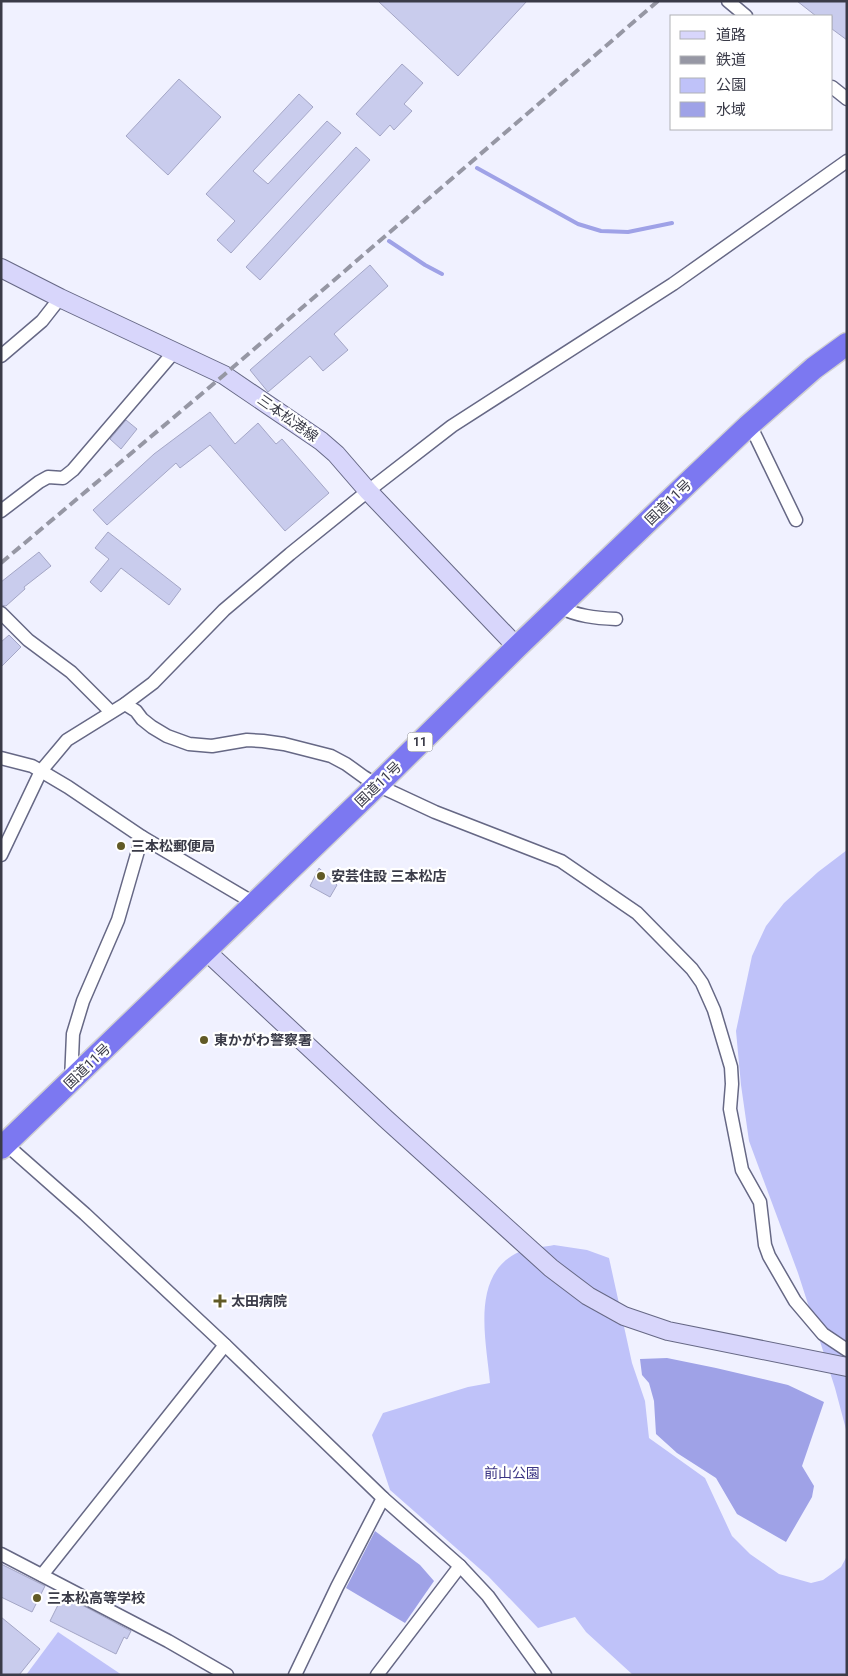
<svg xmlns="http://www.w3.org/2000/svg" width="848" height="1676" font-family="Roboto,'Noto Sans JP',sans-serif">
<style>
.green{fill:#bfc2f9}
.water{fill:#9fa2e7}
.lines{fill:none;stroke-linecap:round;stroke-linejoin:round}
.stream{stroke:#9fa2e7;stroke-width:4}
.building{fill:#c9cced;stroke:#a4a6c6}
.street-casing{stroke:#666885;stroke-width:15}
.secondary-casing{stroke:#666885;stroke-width:20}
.highway-casing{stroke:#d0d0d3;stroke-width:25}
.street{stroke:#fff;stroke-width:12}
.secondary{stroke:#d8d6fb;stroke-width:18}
.highway{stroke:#7c78f1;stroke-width:22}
.rail{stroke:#9697a4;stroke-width:4;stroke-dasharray:10 5;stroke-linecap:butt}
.poi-dot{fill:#615a26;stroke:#fff;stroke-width:2}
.labels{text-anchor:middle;stroke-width:4.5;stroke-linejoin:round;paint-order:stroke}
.shield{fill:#fff;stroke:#75767f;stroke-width:1}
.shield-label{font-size:12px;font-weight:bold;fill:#3a3b48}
.street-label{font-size:14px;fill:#3a3b48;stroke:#fff}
.poi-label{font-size:14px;font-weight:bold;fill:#3a3b48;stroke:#fff;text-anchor:start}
.park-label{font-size:14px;fill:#3b3585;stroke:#fff}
</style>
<rect width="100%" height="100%" fill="#f0f1ff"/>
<g class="green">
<polygon points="847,850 847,1433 835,1388 798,1273 749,1141 741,1085 736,1031 752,956 766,926 784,903 818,872"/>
<path d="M554,1245L587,1250L609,1258L632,1363L645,1401L649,1438L705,1478L732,1536L750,1554L779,1574L811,1583L823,1580L841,1567L847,1556V1675H633L586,1632L575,1617L538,1628L488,1576L390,1490L372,1435L383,1413L468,1387L490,1383C486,1338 469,1270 524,1250C533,1247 545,1247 554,1245Z"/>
<polygon points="58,1632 122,1675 26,1675"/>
</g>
<g class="water">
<polygon points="667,1358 716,1368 788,1385 824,1402 802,1466 814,1486 812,1497 786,1542 737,1514 716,1478 677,1453 656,1434 654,1401 649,1383 642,1375 640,1359"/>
<polygon points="375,1531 420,1565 434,1581 405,1623 346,1588"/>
</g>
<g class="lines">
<g class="stream">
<polyline points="477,168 578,224 601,231 628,232 672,223"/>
<polyline points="389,241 425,265 442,274"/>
</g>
</g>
<g class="building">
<polygon points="378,1 527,1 458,76"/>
<polygon points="797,1 847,1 847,40 832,29 832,16 816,16"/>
<polygon points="402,64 423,83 404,104 412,111 394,130 390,125 380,136 356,114"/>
<polygon points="179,79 221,117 168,175 126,136"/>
<polygon points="299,94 313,107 253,171 268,184 327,121 341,133 231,253 217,240 235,221 206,194"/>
<polygon points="356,147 370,160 260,280 246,267"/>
<polygon points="370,265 388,286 334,334 348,350 323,371 310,356 268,392 250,370"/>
<polygon points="210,412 235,444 258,423 276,444 282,439 329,493 285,531 210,445 180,468 176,463 107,525 93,510 154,454"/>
<polygon points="126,420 137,429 121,449 110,439"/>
<polygon points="108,532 181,589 169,605 121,568 101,592 90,582 109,559 95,548"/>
<polygon points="39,552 51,566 24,587 25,589 6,606 1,605 1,582"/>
<polygon points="9,635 21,647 1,667 1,642"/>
<polygon points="319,868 337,885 330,897 310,886"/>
<polygon points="1,1564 45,1586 32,1612 1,1597"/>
<polygon points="63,1595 131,1631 127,1639 124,1637 116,1654 50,1621"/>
<polygon points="1,1617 40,1649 19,1675 1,1675"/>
</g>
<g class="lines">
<g class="street-casing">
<g id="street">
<polyline points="728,1 746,16"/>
<polyline points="832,87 847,99"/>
<polyline points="1,356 42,321 60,298"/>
<polyline points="748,426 755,435 796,520"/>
<polyline points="1,511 39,482 48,477 63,478 73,470 174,352"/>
<path d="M559,607C577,616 595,618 616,619"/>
<polyline points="1,613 28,640 71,672 111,712"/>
<polyline points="125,704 136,711 142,719 152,727 167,736 189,744 212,746 247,740 263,741 284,744 331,756 346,764 364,777 377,785 435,812 561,861 637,913 692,969 702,983 714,1010 731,1067 732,1084 730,1109 742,1170 760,1202 765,1245 769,1256 795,1301 823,1334 847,1350"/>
<polyline points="1,758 32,766 41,771 68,787 142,837 254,903"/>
<polyline points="1,855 41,771 67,740 125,704 153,683 224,610 290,554 368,491 452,426 673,284 847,161"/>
<polyline points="71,1081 73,1034 83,1001 118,920 142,837"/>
<polyline points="1,1140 85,1214 225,1345 383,1498 460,1566 488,1596 545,1675"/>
<polyline points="1,1554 168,1641 227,1675"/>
<polyline points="42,1575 225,1345"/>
<polyline points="295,1675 337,1587 383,1498"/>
<polyline points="377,1675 460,1566"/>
</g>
</g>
<g class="secondary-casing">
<g id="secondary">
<polyline points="1,268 60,298 224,375 321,441 336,454 368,491 517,647"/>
<polyline points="206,951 386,1119 551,1268 588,1296 624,1316 668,1331 847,1367"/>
</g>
</g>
<g class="highway-casing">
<polyline id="highway" points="1,1148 367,795 517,647 691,480 748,426 814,368 847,344"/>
</g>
<use href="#street" class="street"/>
<use href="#secondary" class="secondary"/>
<use href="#highway" class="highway"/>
<polyline class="rail" points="1,563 224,375 658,1"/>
</g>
<g class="poi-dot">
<circle cx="121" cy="846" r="5"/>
<circle cx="321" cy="876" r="5"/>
<circle cx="204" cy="1040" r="5"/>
<path d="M217.5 1293.5h5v5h5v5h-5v5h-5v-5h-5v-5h5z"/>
<circle cx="37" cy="1598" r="5"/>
</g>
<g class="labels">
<rect class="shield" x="407.5" y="732.5" width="25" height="19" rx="4"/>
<g class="shield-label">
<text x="420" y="746">11</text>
</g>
<g class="street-label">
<text transform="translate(288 418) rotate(35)" y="5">三本松港線</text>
<text transform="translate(668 502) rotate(-44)" y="5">国道11号</text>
<text transform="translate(378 784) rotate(-44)" y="5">国道11号</text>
<text transform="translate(87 1066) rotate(-44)" y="5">国道11号</text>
</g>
<g class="poi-label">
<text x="131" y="851">三本松郵便局</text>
<text x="331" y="881">安芸住設 三本松店</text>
<text x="214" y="1045">東かがわ警察署</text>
<text x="231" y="1306">太田病院</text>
<text x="47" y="1603">三本松高等学校</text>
</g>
<g class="park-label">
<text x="512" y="1478">前山公園</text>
</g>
</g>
<rect width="848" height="1676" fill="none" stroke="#3a3b48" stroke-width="5"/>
<rect x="670" y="15" width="162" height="115" fill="#ffffff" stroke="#b0b1b6"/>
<rect x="680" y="31" width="25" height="8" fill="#d8d6fb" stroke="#b0b1b6"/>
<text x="716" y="40" font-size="15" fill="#3a3b48">道路</text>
<rect x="680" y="56" width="25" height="8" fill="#9697a4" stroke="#b0b1b6"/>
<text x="716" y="65" font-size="15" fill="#3a3b48">鉄道</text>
<rect x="680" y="78" width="25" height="15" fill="#bfc2f9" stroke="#b0b1b6"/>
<text x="716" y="90" font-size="15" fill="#3a3b48">公園</text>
<rect x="680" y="102" width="25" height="15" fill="#9fa2e7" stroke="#b0b1b6"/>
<text x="716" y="115" font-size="15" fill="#3a3b48">水域</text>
</svg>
